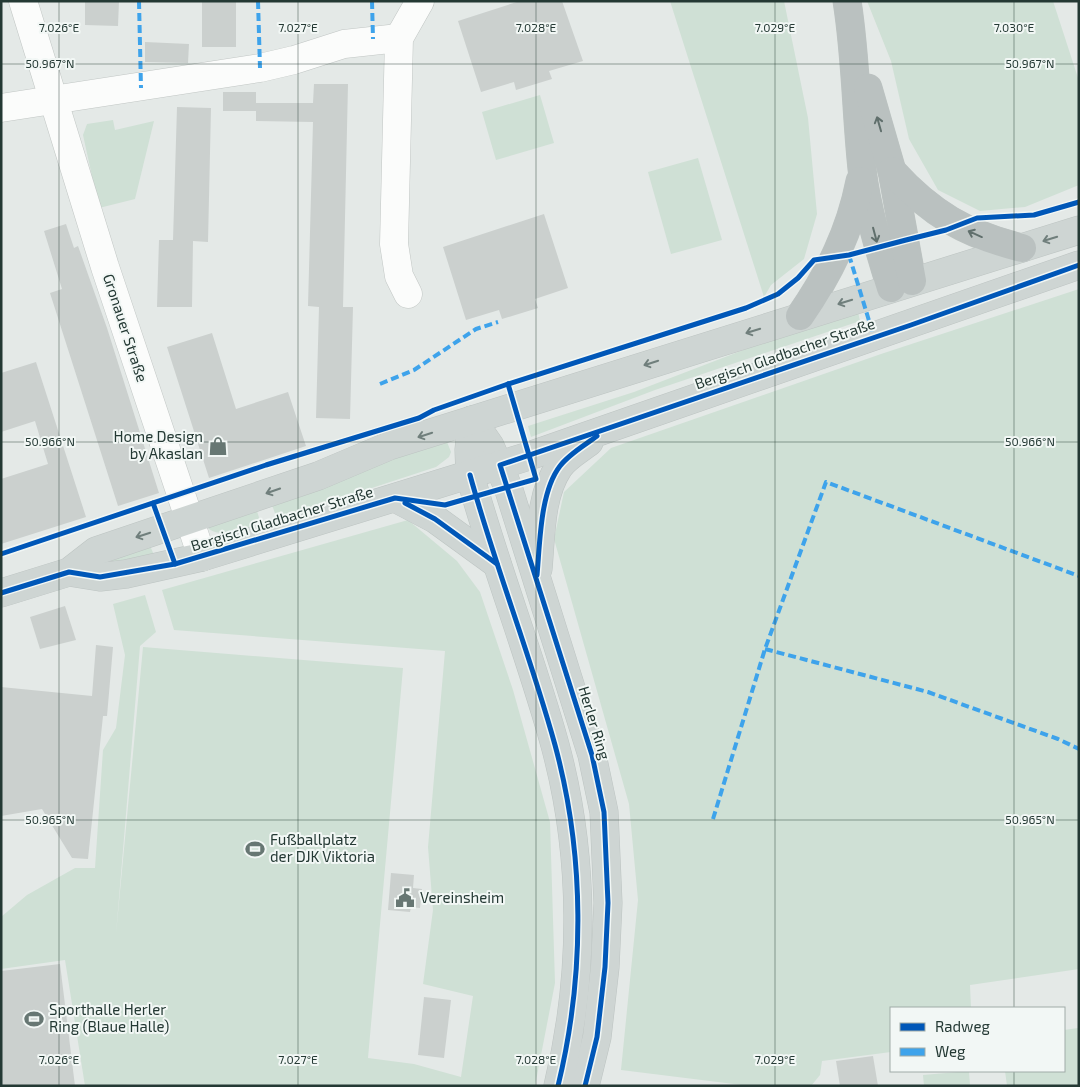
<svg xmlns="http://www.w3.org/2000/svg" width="1080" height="1087" font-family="'Exo 2',sans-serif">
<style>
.green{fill:#cfe0d5}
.building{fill:#cbd0ce}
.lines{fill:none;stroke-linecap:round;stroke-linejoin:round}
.minor-casing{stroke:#c1c6c4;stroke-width:29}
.major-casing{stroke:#bdc4c2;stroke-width:29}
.highway-casing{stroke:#bdc4c2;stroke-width:29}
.minor{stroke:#fbfcfb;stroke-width:28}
.major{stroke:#ced5d3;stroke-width:28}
.highway{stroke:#bac1c0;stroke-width:28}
.quiet{stroke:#3ea3eb;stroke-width:4;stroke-dasharray:8 4;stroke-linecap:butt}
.cycleway-casing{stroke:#f2f7f5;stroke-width:8}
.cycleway{stroke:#0057b8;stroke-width:5}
.oneway{stroke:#606f6c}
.oneway2{stroke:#707f7c}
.ticks{fill:none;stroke:#243934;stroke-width:1;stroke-opacity:0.45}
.labels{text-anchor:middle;stroke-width:4;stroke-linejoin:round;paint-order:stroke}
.street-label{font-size:15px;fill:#243934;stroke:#f2f7f5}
.poi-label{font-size:15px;fill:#243934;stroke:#f2f7f5;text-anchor:start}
.ticks-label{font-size:12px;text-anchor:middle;fill:#243934;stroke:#f2f7f5;stroke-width:4;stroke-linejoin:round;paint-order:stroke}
</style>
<rect width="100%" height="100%" fill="#e4e9e7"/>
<g class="green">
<polygon points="670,1 784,1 808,118 817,214 804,259 771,285 764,297"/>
<polygon points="867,1 1053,1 1079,81 1079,185 1025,207 980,211 938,190 909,139 891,61"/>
<polygon points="540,95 554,143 496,160 482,112"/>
<polygon points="113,120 115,130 154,121 135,199 99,208 83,135 87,124"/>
<polygon points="698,158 722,240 671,254 648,172"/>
<polygon points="1079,289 1079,969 970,985 971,1008 891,1008 891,1052 822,1061 820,1075 811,1086 750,1086 621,1070 638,900 629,804 554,539 564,492 611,448 881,354"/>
<polygon points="858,312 860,321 655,390 531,437 528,426 634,392 759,344"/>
<polygon points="429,440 447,442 451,452 449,457 436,467 277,519 272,505"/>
<path d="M257,511L261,524C247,528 223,539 209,529V527Z"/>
<path d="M408,520L457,561L480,592L513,690L550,822L555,983L535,1086H179C148,1082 116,1086 85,1086L65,960L1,969V917L27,895L75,868H95L103,750L116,728L125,655L113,604L145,595L156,632L140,646L116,934L143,647L403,668L368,1058L414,1064L461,1077L473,996L423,984L433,910L428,847L445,651L174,630L162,590Z"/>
<polygon points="150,546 155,557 102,567 102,561"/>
<polygon points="1078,1028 1079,1086 1007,1086 1005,1071 1064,1071 1064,1030"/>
<polygon points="969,1071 970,1086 924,1086 923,1075"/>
</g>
<g class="building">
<polygon points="85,1 119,1 118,26 85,25"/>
<rect x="202" y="1" width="34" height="46"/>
<polygon points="520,1 562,1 583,61 549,71 552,79 516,90 514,82 481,92 458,21"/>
<polygon points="145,42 189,44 188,63 145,62"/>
<polygon points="314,84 348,84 343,307 353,307 350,419 316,418 319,307 308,306 313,122 256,121 256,103 313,103"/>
<rect x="223" y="92" width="33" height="19"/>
<polygon points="177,107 211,108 208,242 193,241 192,307 157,307 159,240 173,240"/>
<polygon points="544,214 568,288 535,299 538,308 502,319 499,310 466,320 443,247"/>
<polygon points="66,224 74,248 78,246 107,328 159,493 118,506 50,293 62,289 44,231"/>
<polygon points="212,333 236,409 288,392 306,446 209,478 167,347"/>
<polygon points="36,362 86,517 1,544 1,479 48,464 35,421 1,432 1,373"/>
<polygon points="65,606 76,640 40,649 30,617"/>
<polygon points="96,645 113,647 107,716 103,716 88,859 72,858 42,809 1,816 1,687 92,696"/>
<polygon points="391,873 414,875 413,888 422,889 420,908 411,907 410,912 388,910"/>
<polygon points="60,964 75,1086 1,1086 1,971"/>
<polygon points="424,997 451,1000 444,1058 418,1055"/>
<polygon points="873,1056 878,1086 840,1086 836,1061"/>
</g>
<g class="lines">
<g class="minor-casing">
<g id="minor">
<polyline points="23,1 105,267 202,557"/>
<polyline points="1,108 260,68 294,60 344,44 399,38"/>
<polyline points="408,294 399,276 394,244 399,38 420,1"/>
</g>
</g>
<g class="major-casing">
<g id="major">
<polyline points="472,420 490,446 508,487 592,755 604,812 608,903 605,967 597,1037 585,1086"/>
<path d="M472,420L469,450L470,475C495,566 530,654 555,745C585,856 585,975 558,1086"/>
<polyline points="395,498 435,519 497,564"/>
<path d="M538,569C541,536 540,495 559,467C566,457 580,449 589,442"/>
<polyline points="69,572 100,577 126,574 202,557 529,456 1079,265"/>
<polyline points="1,593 69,572 96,551 318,476 389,446 1079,230"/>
</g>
</g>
<g class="highway-casing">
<g id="highway">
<path d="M847,1C856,57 856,113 862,169C867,210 879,249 891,288"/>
<polyline points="868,88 892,171 912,281"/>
<path d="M892,171C931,214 966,234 1022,248"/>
<path d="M800,316C829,274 850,232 860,181"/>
</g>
</g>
<use href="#minor" class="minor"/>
<use href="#major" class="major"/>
<use href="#highway" class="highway"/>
<g class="quiet">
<polyline points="139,1 141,88"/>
<polyline points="258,1 260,68"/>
<polyline points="372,1 373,39"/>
<polyline points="849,255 874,337"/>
<polyline points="380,384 414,370 476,329 498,322"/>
<polyline points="765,649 928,692 1058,739 1079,749"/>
<polyline points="713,819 765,649 826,482 1079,576"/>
</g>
<g class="cycleway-casing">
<g id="cycleway">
<path d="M470,475C495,566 530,654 555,745C585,856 585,975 558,1086"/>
<polyline points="153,503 175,564"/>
<polyline points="405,503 435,519 497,564"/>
<polyline points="1,554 266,465 419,418 434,410 508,384 746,308 778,294 798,278 814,260 849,255 906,240 946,230 977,218 1034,215 1079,202"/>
<path d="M537,575C540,543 540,492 560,466C569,454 585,445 597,436"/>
<polyline points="1,593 69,572 100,577 175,564 395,498 445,505 536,479 508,384"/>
<polyline points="585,1086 597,1037 605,967 608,903 604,812 592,755 500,465 911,325 1079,265"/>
</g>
</g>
<use href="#cycleway" class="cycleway"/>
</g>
<defs><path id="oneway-shaft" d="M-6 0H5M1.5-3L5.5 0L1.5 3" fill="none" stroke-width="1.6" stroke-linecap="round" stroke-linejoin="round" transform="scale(1.25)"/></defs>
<g class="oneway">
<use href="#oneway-shaft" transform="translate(879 124) rotate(-106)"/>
<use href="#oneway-shaft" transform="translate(975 234) rotate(-156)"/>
<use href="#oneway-shaft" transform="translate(875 235) rotate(75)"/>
</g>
<g class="oneway2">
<use href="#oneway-shaft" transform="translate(1050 239) rotate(163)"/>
<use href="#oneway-shaft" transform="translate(845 302) rotate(163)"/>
<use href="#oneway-shaft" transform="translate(753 331) rotate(163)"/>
<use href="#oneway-shaft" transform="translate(651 363) rotate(162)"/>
<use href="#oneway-shaft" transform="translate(425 435) rotate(162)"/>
<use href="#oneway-shaft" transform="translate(273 491) rotate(161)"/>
<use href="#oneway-shaft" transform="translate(143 535) rotate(162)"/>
</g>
<path class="ticks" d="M59,1V1086M298,1V1086M536,1V1086M775,1V1086M1014,1V1008M1,64H1079M1,442H1079M1,820H1079M1014,1071V1086"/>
<defs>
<g id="shop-bare" transform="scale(1.5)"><path d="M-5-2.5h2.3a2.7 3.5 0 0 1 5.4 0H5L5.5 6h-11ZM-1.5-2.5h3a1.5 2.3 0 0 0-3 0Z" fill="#677773" stroke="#f2f7f5" stroke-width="2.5" paint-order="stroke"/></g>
<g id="stadium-bare" transform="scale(1.5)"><path d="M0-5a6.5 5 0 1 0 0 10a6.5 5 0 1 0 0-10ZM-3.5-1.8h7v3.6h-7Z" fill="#677773" stroke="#f2f7f5" stroke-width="2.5" paint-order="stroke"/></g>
<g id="civic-bare" transform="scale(1.5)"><path d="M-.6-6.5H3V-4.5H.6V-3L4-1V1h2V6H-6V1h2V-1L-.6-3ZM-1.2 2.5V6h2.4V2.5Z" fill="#677773" stroke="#f2f7f5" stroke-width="2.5" paint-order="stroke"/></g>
</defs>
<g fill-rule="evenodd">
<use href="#shop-bare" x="218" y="446"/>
<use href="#stadium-bare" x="255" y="849"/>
<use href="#civic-bare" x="405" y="898"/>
<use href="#stadium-bare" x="34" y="1019"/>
</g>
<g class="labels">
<g class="street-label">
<text transform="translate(125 328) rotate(72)" y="5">Gronauer Straße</text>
<text transform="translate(785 354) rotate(-19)" y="5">Bergisch Gladbacher Straße</text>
<text transform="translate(282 519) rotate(-17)" y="5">Bergisch Gladbacher Straße</text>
<text transform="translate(594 723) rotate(73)" y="5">Herler Ring</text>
</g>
<g class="poi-label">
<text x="203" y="442" text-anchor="end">Home Design<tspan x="203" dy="17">by Akaslan</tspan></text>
<text x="270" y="845">Fußballplatz<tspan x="270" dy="17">der DJK Viktoria</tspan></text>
<text x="420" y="903">Vereinsheim</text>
<text x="49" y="1015">Sporthalle Herler<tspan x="49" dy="17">Ring (Blaue Halle)</tspan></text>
</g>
</g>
<g class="ticks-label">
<text x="59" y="32">7.026°E</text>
<text x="298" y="32">7.027°E</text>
<text x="536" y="32">7.028°E</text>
<text x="775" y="32">7.029°E</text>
<text x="1014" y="32">7.030°E</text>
<text x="50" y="68">50.967°N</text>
<text x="1030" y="68">50.967°N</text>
<text x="50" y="446">50.966°N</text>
<text x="1030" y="446">50.966°N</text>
<text x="50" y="824">50.965°N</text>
<text x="1030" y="824">50.965°N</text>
<text x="59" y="1064">7.026°E</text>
<text x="298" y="1064">7.027°E</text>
<text x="536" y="1064">7.028°E</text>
<text x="775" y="1064">7.029°E</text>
</g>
<rect width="1080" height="1087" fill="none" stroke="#243934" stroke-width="5"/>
<rect x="890" y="1007" width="175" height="65" fill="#f2f7f5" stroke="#a0aba8"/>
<rect x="900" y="1023" width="25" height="8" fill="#0057b8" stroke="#a0aba8"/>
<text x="935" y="1032" font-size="15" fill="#243934">Radweg</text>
<rect x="900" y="1048" width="25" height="8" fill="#3ea3eb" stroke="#a0aba8"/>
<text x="935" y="1057" font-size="15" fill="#243934">Weg</text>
</svg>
